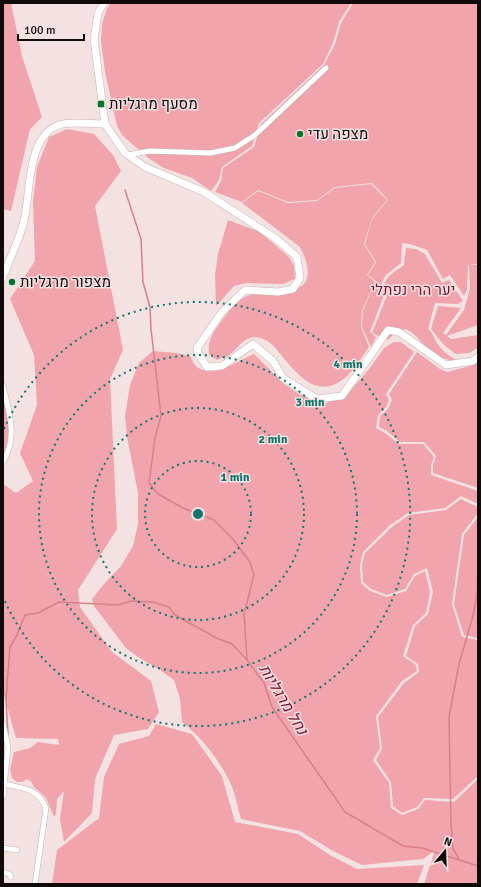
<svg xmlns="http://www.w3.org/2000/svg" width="481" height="887" font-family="Signika,Heebo,sans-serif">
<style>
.green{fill:#f1a4ac}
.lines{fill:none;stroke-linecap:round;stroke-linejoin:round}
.stream{stroke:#d8808a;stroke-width:1.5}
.minor-casing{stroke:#c4b3b4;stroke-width:6}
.major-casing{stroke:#c4b3b4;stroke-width:8}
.minor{stroke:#fff;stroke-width:5}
.major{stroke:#fff;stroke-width:7}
.ring{fill:none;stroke:#0f766e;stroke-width:2;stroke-dasharray:2 4}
.poi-dot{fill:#02762b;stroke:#f4e2e3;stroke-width:1.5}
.labels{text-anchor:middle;stroke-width:3;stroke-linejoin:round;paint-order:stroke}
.poi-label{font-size:15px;fill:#100a0b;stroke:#f4e2e3;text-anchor:start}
.park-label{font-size:15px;fill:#7c112e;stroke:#f4e2e3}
.water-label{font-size:16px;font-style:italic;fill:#811631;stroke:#f4e2e3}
.centre{fill:#0f766e;stroke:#f4e2e3;stroke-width:2}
.ring-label{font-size:12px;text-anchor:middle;font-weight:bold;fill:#0f766e;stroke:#f4e2e3;stroke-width:3;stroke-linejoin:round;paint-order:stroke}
</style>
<rect width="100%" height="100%" fill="#f4e2e3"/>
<g class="green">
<polygon points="3,3 11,3 22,56 42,117 30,129 11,211 3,209"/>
<polygon points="111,3 351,3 339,22 333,43 323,64 259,123 252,146 222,167 219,180 211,191 192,178 164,168 148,158 122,135 117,126 105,72 101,41 102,24 107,8"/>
<polygon points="353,3 478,3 478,264 468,265 467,290 464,296 450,275 443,279 427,250 410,244 402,243 401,263 386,275 382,282 384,295 370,332 376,337 371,347 362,327 363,310 376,281 368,275 376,262 365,244 372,219 388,200 372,183 335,187 317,200 288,202 258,190 242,202 215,192 221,181 223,168 254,147 261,124 324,65 335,44 341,23"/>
<polygon points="67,129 94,134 113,155 121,171 95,206 123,350 110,379 117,529 78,590 80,607 112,652 151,681 159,712 148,729 114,735 95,779 92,813 64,842 60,819 64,791 57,799 56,814 54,817 46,798 34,787 31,781 26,779 23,782 17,782 12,778 10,769 14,752 30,748 38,742 59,745 58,739 16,738 3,692 3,484 16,493 33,481 20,453 37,405 34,355 10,299 35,261 33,202 37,167 49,137"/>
<path d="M371,184L387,200L372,218L364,244L375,262L367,275L375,282L362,310L361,327L369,347C363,355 358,364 351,372C323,402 302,381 282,356C275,347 268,338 255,337C242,337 236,352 226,357C223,358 219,359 217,360L209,354C207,341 213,333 220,323C227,314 233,304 243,298C256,291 272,291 285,289C289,289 294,289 298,288C315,281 306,258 300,247L242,203L258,191L288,203L317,201L335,188Z"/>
<polygon points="228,220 260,232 289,257 294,266 295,279 283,284 247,283 234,286 216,306 215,275 218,254"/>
<path d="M406,248L416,249L425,254L442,283L449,280L463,301L458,304L435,303L428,329C433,333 434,338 437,343C443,352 450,357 460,362C446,361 435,355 425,346C419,340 414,332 405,329L393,335L388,340L372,333L388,293L384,285C387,275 396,271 404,265Z"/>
<polygon points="469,265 478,265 478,325 447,336 451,339 478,335 478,348 469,353 456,354 444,345 431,329 438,306 461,308 443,333 446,335 464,310 470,289"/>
<path d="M394,342H401L414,352L386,394L389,400L386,407L378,415L376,428L385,433L399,444H423L434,457L431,465V475L478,491V504L461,496L445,508L408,513L390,525L363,552L360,565L361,583L370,591L387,597L406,591L415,576L425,571L430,592L426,613L413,625L403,656L416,665L417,671L402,681L376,716L380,748L373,760L389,783L391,808L402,815L418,809L425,800L454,802L478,779V884H424L435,850L423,859L362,865L333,851L300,831L241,819C237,806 235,791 229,780C217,757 201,737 182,722L180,699L174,680L160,670L138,657L126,648L94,606L92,599L104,584L121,566L133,546L138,524V493L127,437L125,416L130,385L139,363L153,351L176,353L190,356C192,359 194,365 197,367C216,380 237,360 254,354L284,384L300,395L327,403L350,391L370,368L384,348Z"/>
<polygon points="417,352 440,369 448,372 473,365 478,362 478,488 433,473 433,465 436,456 424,442 400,442 387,431 379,427 380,416 388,409 392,400 389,394"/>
<path d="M3,396C9,418 13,433 3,455Z"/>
<polygon points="461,499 478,507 478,513 462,534 452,604 462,637 478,640 478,776 453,799 424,798 417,807 402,813 393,806 391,782 376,760 382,749 378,717 404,683 419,672 418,664 406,656 415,626 428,614 433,592 427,568 414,574 405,589 387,595 371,589 363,582 362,565 365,553 392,527 409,515 446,510"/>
<polygon points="478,517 478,638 477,638 464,635 454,604 464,535"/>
<polygon points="156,724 192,734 222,776 235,822 298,834 330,855 357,869 424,865 417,884 52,884 57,850 99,818 104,777 119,744 149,736"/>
</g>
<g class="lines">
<g class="stream">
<polyline points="125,190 141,239 143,282 150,307 151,329 161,416 155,438 149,483 158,494 183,508 214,520 232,538 250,562 254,575 244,614 247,659"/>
<polyline points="8,734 6,699 10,647 17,635 25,615 38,613 59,602 118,605 131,601 153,602 169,607 174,614 189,623 208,633 216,638 232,644 247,660 264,683 272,707 345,812 403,846 422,848 478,866"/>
<polyline points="3,765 4,760"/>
<polyline points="459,859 453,849 451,825 449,717 459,664 473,616 477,594 478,576"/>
</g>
<g class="minor-casing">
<g id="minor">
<polyline points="127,155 150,151 210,153 235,148 255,135 326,68"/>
<polyline points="3,280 5,272"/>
<path d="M3,386C9,411 18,438 3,462"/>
<polyline points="3,723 8,747 3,797"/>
<path d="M5,784C25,789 37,788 46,808L35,884"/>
<polyline points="3,848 17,850"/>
<polyline points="3,872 9,874 11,877"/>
</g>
</g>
<g class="major-casing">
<g id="major">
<polyline points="104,3 98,13 94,39 105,124 125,153 145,167 204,192 275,238 297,257 300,278 293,289 278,292 245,290 222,312 197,348 198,353 207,367 222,366 253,344 273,361 283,378 317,399 342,396 388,330 399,332 446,365 473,361 478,357"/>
<path d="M5,272C11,255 20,238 24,221C31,192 26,137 59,125C71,121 92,124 105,124"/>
</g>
</g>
<use href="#minor" class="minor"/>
<use href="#major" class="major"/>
</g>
<g class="ring">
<circle cx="198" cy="514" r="53"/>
<circle cx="198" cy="514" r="106"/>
<circle cx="198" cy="514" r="159"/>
<path d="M4 429A212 212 0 1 1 4 599"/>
</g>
<g class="poi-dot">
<rect x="97" y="100" width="8" height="8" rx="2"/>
<circle cx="300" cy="134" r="4"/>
<circle cx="12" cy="282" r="4"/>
</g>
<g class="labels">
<g class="poi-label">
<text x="109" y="109">מסעף מרגליות</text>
<text x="308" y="139">מצפה עדי</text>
<text x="20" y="287">מצפור מרגליות</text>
</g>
<g class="park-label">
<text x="413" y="295">יער הרי נפתלי</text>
</g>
<g class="water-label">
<text transform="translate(284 699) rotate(59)" y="6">נחל מרגליות</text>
</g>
</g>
<circle cx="198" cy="514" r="6" class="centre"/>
<g class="ring-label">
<text x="348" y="368">4 min</text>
<text x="310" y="406">3 min</text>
<text x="273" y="443">2 min</text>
<text x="235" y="481">1 min</text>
</g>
<rect width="481" height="887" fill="none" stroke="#100a0b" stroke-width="8"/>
<g transform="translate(445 851) rotate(19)" stroke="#f4e2e3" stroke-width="3" paint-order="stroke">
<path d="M0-3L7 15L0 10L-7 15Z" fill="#100a0b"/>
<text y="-6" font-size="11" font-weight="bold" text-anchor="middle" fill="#100a0b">N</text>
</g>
<path d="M18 34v6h66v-6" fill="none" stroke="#100a0b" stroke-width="2"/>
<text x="24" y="34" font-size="12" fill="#100a0b" stroke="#f4e2e3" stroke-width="3" paint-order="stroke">100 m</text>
</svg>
